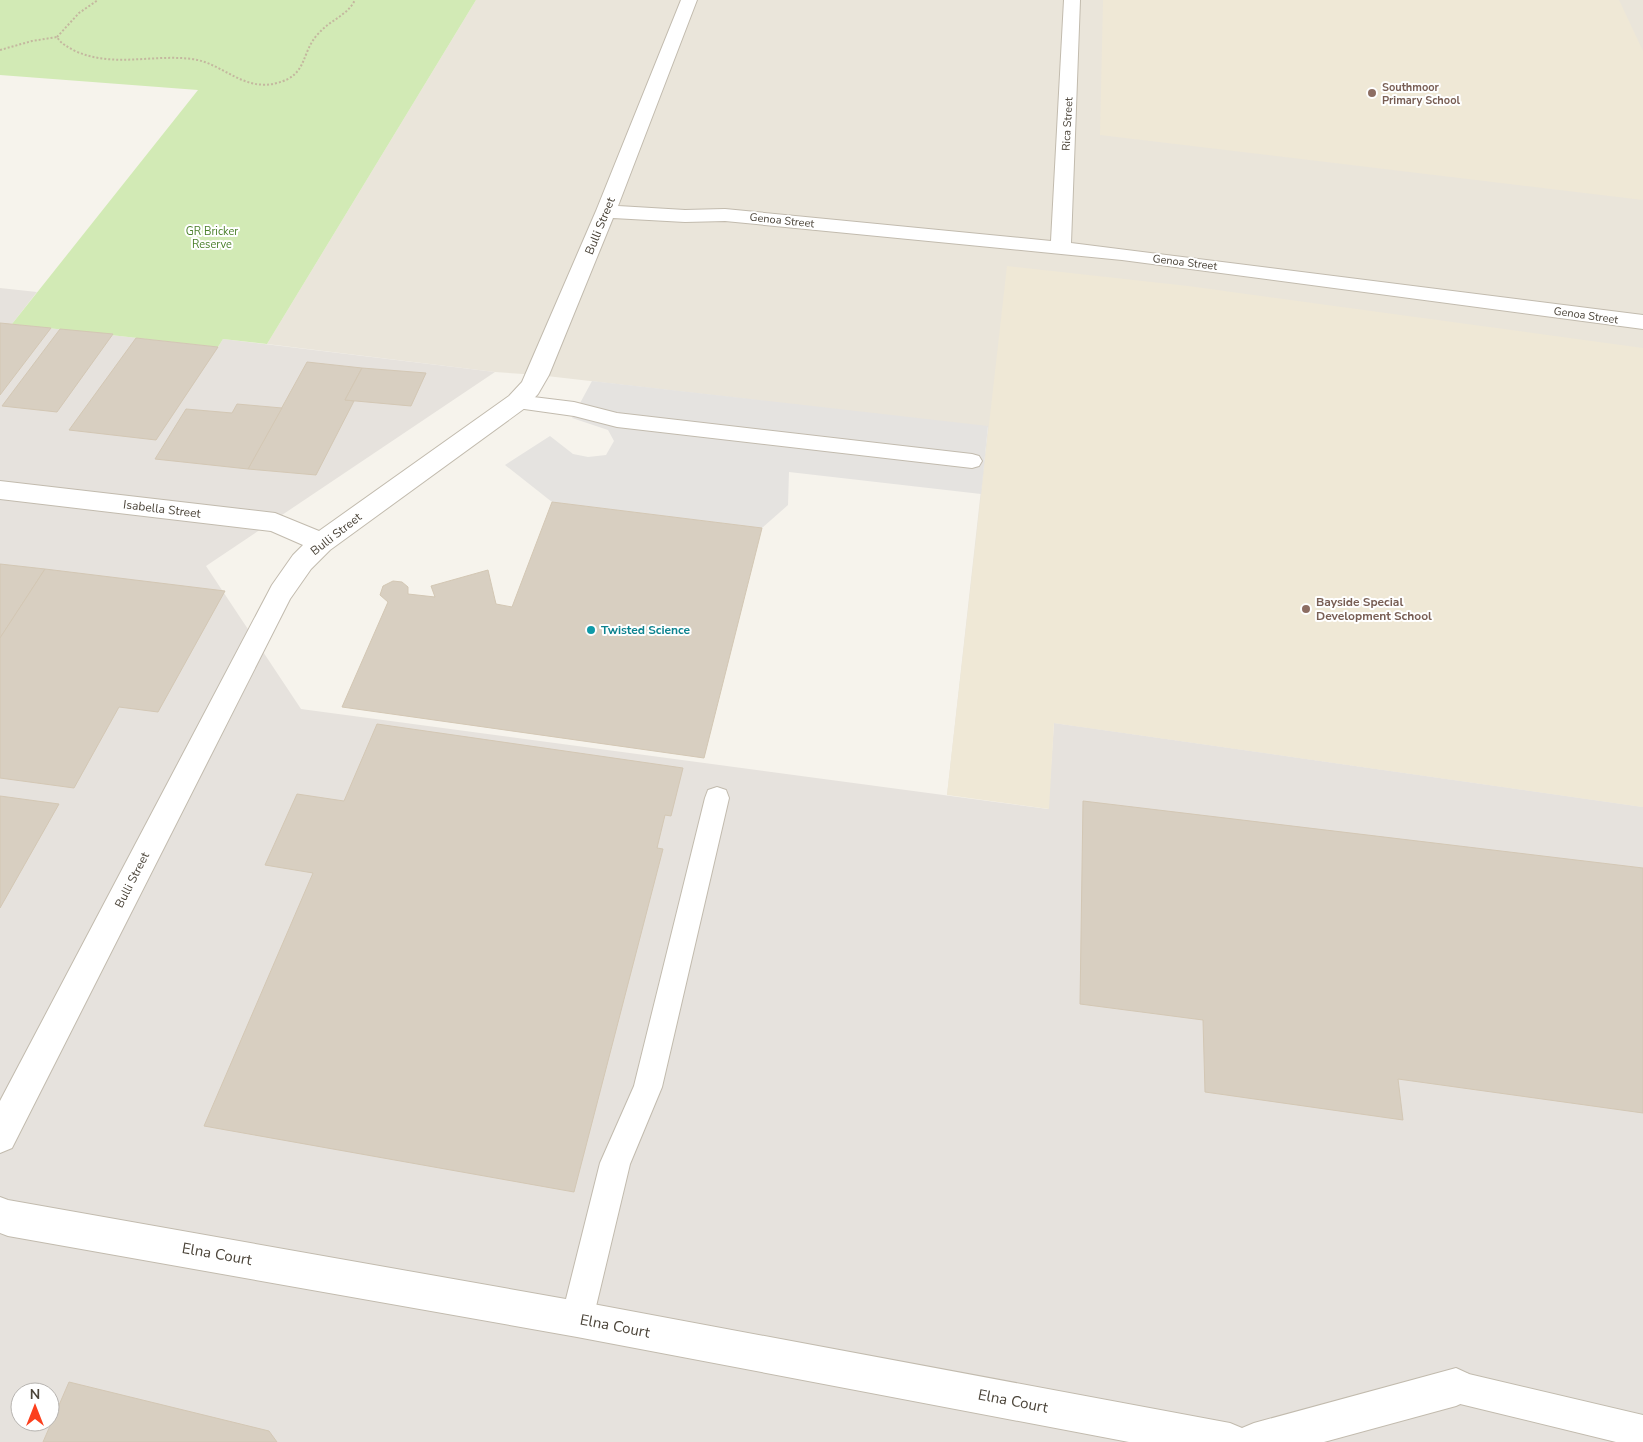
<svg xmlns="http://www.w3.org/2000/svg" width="1643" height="1442" font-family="'Nunito Sans',sans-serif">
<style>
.residential{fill:#eae5da}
.industrial{fill:#e6e2dd;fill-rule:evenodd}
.education{fill:#efe8d6}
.green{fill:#d2eab5}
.parking{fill:#e5e3e0}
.building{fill:#d8cfc1;stroke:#d3c7b4}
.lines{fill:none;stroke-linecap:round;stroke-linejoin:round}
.service-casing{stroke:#c2bbae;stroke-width:2}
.minor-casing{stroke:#c2bbae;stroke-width:2}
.path{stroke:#c4b79f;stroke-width:2;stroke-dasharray:2 2;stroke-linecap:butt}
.service{fill:#fff;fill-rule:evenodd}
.minor{fill:#fff;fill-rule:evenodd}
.education-dot{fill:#8d6e63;stroke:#fff;stroke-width:2}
.culture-dot{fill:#0f9aa8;stroke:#fff;stroke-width:2}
.labels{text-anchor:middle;stroke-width:4;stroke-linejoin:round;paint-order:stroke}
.far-education-label{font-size:11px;font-weight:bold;fill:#785e54;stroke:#fff;text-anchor:start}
.far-street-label{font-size:11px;fill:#4b4439;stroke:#fff}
.far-park-label{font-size:11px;fill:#4a7f2a;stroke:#fff}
.street-label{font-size:12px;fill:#4b4439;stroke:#fff}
.education-label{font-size:12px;font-weight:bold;fill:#785e54;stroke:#fff;text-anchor:start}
.culture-label{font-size:12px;font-weight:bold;fill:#0d838f;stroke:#fff;text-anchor:start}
.near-street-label{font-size:15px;fill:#4b4439;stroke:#fff}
</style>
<rect width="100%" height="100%" fill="#f6f3ec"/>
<polygon class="residential" points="476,0 1643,0 1643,807 1054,723 947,795 988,427 538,375 495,372 267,344"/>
<path class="industrial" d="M0,288L37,292L12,324L218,347L223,339L495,372L206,566L301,709L1048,809L1054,723L1643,807V1442H0ZM20,1392H50V1422H20Z"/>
<g class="education">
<polygon points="1103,0 1619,0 1643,51 1643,200 1100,135"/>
<polygon points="1007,266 1188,286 1643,348 1643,807 1054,723 1049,809 947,795"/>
</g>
<polygon class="green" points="0,0 476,0 267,344 223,339 218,347 12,324 198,90 0,75"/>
<polygon class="parking" points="592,381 988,426 981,494 789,472 788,505 762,528 552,502 505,465 550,436 573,454 588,457 606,455 614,441 608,430 572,418"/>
<g class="building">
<polygon points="0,323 51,328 0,395"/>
<polygon points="60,329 113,334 57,412 2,406"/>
<polygon points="136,338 218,347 156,440 69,430"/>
<polygon points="307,362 362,368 345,400 354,401 316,475 248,469"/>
<polygon points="362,368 426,373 411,406 345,400"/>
<polygon points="237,404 282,408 248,469 155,459 186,409 232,413"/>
<polygon points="552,502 762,528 704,758 342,707 388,602 380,595 383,586 393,581 402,582 408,587 408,594 435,597 431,586 488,570 496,604 512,607"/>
<polygon points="0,564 45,569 0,638"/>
<polygon points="45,569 225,591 158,712 119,707 74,788 0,778 0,638"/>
<polygon points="377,724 683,768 671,816 665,815 657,848 663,849 574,1192 204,1126 313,873 265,865 297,794 344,801"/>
<polygon points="0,796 59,804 0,908"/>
<polygon points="1083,801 1643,868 1643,1113 1398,1079 1403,1120 1205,1092 1203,1020 1080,1004"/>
<polygon points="69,1382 269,1431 277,1442 43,1442"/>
</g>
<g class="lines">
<g class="service-casing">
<g id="service">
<polygon points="517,395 574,402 617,413 972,454 979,456 982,461 979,466 972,468 617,427 574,416 510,407 507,402 510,397"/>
<polygon points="717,787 726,790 729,798 662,1087 630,1164 593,1319 588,1330 577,1335 566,1330 561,1319 600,1163 634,1086 705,798 708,790"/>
<polygon points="1456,1371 1643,1415 1643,1442 1616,1442 1456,1403 1445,1398 1440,1387 1445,1376"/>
</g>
</g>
<g class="minor-casing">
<g id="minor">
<polygon points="681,0 697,0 618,206 685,210 725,209 1051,241 1064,0 1080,0 1071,243 1643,315 1643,329 1122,260 725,221 685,222 613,218 549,375 538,394 525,408 330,550 311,569 290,599 12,1148 0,1153 0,1101 272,585 293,555 303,545 271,531 0,499 0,481 275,513 319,531 509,396 522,382 596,211"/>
<polygon points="0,1197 8,1200 577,1301 1230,1423 1242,1428 1254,1423 1456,1368 1469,1374 1475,1387 1469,1400 1456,1406 1324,1442 1129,1442 577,1337 8,1236 0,1233"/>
</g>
</g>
<g class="path">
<polyline points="57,37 79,13 98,0"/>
<path d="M0,50L32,41L57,37C61,44 68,47 75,51C113,68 152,54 192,59C223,63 243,92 277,83C309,75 300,52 319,33C330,20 347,16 355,0"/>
</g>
<use href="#service" class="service"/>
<use href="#minor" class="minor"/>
</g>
<g class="education-dot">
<circle cx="1372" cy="93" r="5"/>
<circle cx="1306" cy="609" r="5"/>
</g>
<circle class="culture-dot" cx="591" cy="630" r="5"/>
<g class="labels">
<g class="far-education-label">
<text x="1382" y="91">Southmoor<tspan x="1382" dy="13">Primary School</tspan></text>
</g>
<g class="far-street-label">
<text transform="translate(1067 124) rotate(-87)" y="4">Rica Street</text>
<text transform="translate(782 220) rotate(6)" y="4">Genoa Street</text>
<text transform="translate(1185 262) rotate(7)" y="4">Genoa Street</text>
<text transform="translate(1586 315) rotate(8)" y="4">Genoa Street</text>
</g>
<g class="far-park-label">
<text x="212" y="235">GR Bricker<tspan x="212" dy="13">Reserve</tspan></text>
</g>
<g class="street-label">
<text transform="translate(600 226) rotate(-68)" y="4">Bulli Street</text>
<text transform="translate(162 509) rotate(7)" y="4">Isabella Street</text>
<text transform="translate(336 534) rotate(-38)" y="4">Bulli Street</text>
<text transform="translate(132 880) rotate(-63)" y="4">Bulli Street</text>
</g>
<g class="education-label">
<text x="1316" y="606">Bayside Special<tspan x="1316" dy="14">Development School</tspan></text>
</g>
<g class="culture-label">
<text x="601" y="634">Twisted Science</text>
</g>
<g class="near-street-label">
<text transform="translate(217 1254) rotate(10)" y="5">Elna Court</text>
<text transform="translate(615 1326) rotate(11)" y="5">Elna Court</text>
<text transform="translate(1013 1401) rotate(11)" y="5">Elna Court</text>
</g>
</g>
<g transform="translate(35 1407)"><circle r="24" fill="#ffffff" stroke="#b7b4b0"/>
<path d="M0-4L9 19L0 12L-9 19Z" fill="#fc3f1d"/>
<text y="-8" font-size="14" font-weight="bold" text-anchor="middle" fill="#4b4439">N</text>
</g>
</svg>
